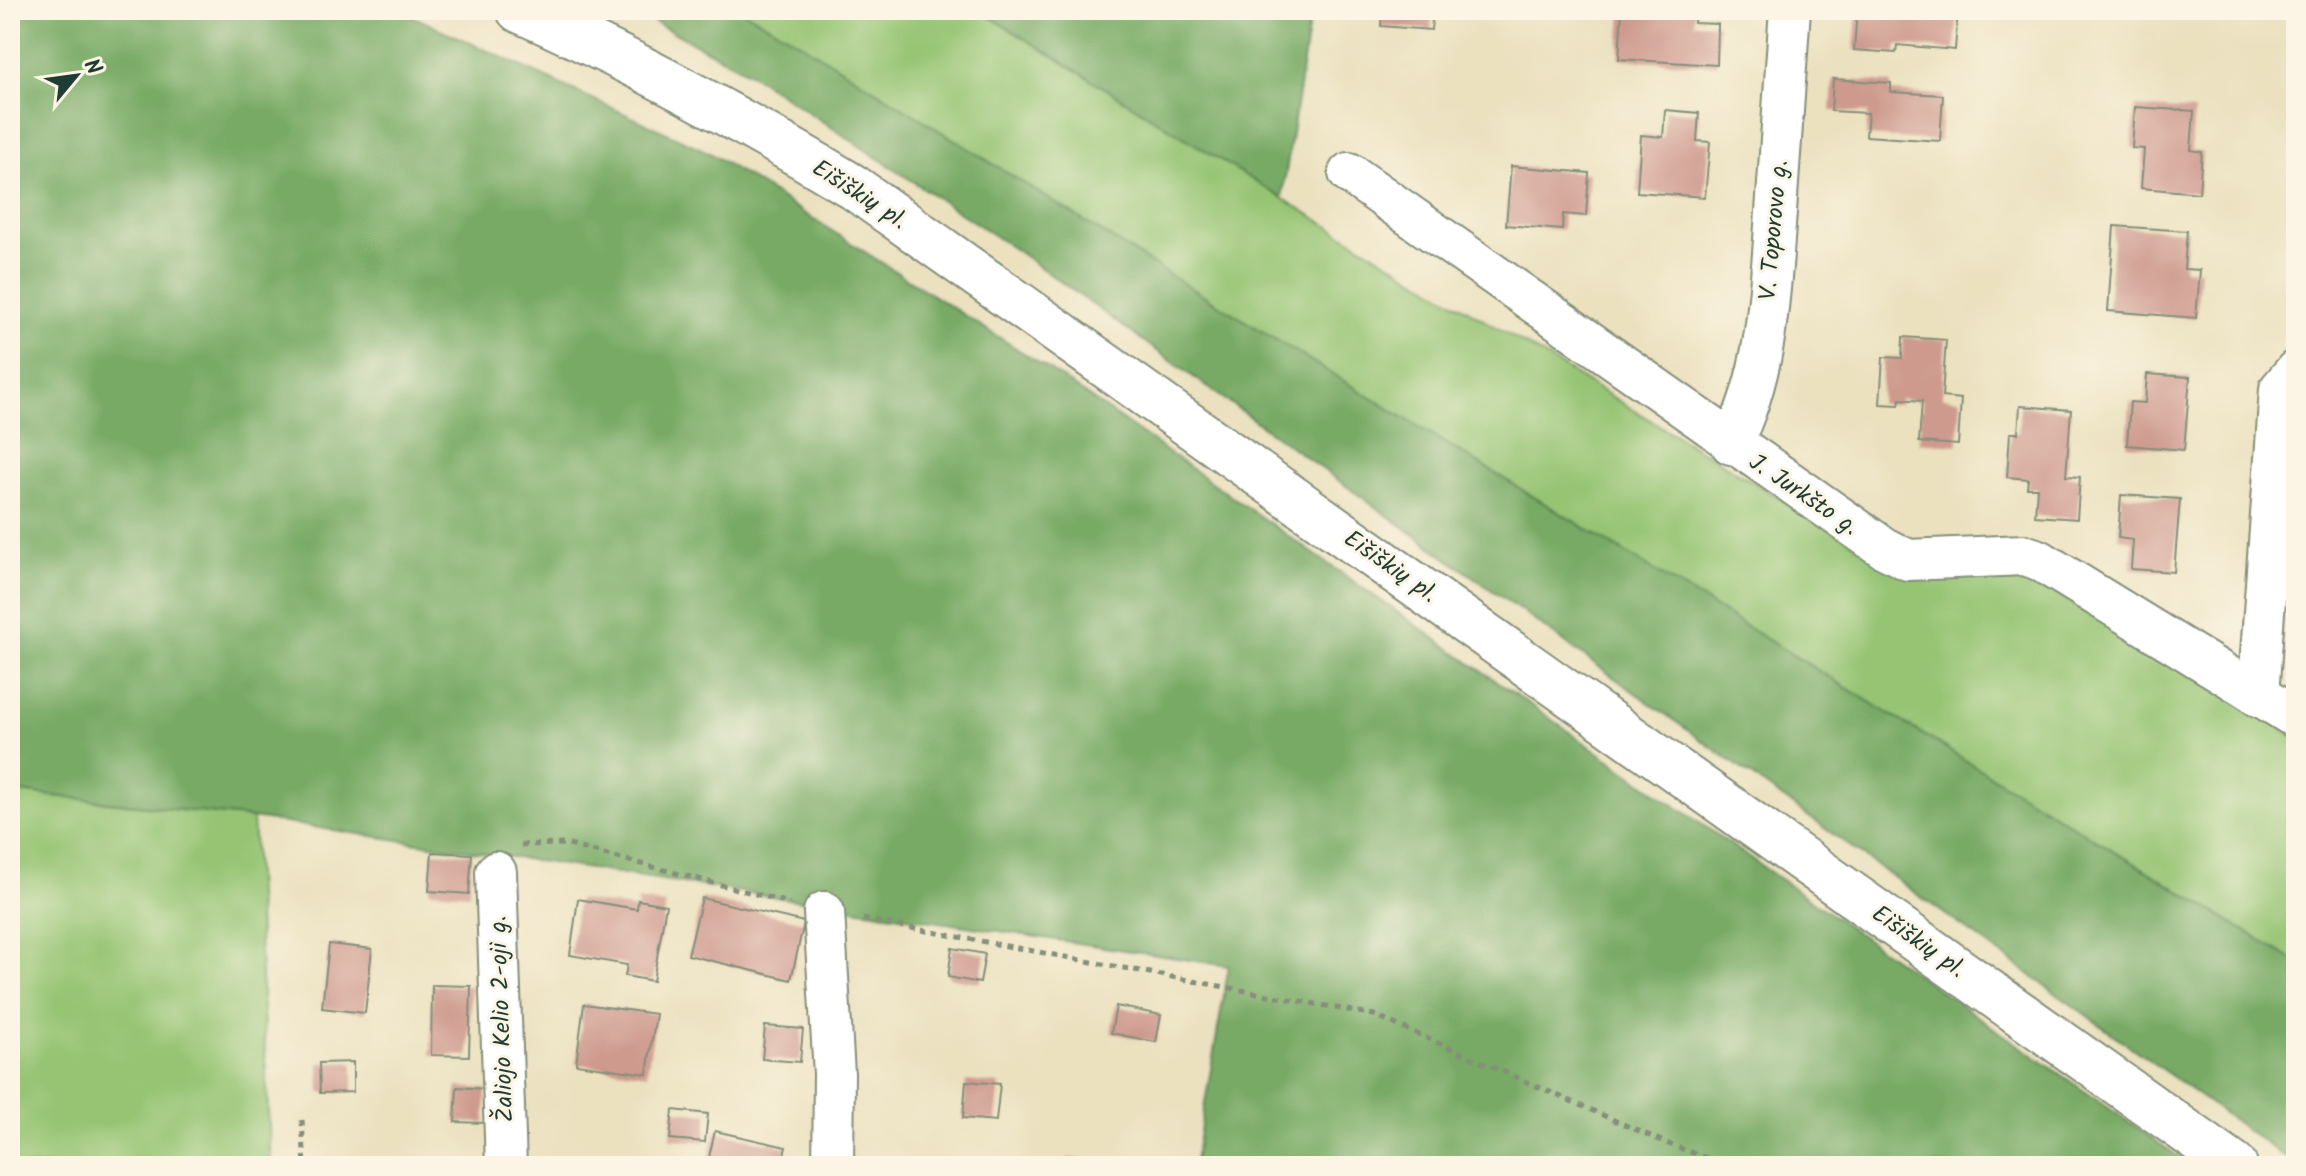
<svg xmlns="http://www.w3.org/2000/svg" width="2306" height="1176" font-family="Kalam,sans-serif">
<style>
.green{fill:#96c473;stroke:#5a8054;stroke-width:2}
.forest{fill:#78aa65;stroke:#4c744c;stroke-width:2}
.building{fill:#ce9a8e}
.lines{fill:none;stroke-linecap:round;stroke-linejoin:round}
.minor-casing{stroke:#858f7a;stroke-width:44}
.primary-casing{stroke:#858f7a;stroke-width:48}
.path{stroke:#858f7a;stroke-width:5;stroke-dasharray:6 6;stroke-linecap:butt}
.minor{stroke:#fff;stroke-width:40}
.primary{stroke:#fff;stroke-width:44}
.labels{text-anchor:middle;stroke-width:6;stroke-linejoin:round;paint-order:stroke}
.street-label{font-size:24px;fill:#1f3d34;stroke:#fcf5e5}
</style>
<rect width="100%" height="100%" fill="#fcf5e5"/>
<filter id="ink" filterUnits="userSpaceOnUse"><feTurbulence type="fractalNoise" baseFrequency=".0125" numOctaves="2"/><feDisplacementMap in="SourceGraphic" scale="16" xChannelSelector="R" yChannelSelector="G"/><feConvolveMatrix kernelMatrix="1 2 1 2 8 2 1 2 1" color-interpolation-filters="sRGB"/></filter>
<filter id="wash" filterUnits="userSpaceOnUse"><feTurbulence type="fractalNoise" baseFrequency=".006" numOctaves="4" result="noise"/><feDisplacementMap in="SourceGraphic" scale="32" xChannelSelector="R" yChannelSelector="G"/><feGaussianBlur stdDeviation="1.8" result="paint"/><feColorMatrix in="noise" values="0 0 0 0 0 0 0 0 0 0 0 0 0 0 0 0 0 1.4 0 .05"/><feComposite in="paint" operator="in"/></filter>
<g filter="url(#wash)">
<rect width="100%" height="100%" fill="#ebe1bf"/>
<g class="green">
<polygon points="741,10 979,10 1282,198 1889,564 2031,577 2296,737 2296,962 1165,272 797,41"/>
<polygon points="10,791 253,818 271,1166 10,1166"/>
</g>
<g class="forest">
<polygon points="10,10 399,10 708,152 1047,368 2192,1166 1194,1166 1229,966 253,818 10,791"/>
<polygon points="632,10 741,10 797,41 1165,272 2296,962 2296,1165 1016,250 748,72"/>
<polygon points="979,10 1311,10 1282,198"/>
</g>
<g id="blocks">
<g class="building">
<polygon points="1382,10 1433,10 1431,30 1381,26"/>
<polygon points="1622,10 1695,10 1694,23 1718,24 1717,65 1619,59"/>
<polygon points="1857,10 1958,10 1955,50 1897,45 1896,53 1854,50"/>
<polygon points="1833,79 1891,83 1891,92 1943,95 1940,141 1866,136 1868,113 1831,111"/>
<polygon points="2135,107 2194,111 2191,150 2202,152 2199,193 2141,188 2144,149 2132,148"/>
<polygon points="1665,110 1699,113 1697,141 1710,142 1705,197 1637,192 1641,135 1663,137"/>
<polygon points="1511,166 1589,173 1586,216 1563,214 1562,230 1506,225"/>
<polygon points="2114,226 2187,231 2184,269 2200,270 2196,318 2108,311"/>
<polygon points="1903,337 1946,340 1942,397 1961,399 1958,445 1919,442 1922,401 1900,399 1899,405 1880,404 1883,357 1902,358"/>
<polygon points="2147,374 2190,377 2184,450 2127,445 2130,402 2145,403"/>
<polygon points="2020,406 2071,410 2066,476 2080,477 2077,519 2035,516 2037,488 2027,488 2028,479 2007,477 2010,433 2018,433"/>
<polygon points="2121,495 2180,499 2174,572 2131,569 2133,540 2118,538"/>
<polygon points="432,852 472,854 469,894 429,891"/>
<polygon points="702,898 804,922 791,980 688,955"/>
<polygon points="578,899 637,909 638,900 666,905 653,981 625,976 627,965 570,955"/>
<polygon points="329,944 372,949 365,1013 322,1008"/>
<polygon points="952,948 985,954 980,983 948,977"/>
<polygon points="432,985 471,986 469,1056 431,1055"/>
<polygon points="584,1004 656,1014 647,1074 576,1064"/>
<polygon points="1116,1006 1161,1015 1156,1042 1111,1033"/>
<polygon points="765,1026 803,1029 800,1062 762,1059"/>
<polygon points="353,1062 353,1092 320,1093 319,1063"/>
<polygon points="966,1081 1000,1084 996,1121 963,1118"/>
<polygon points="457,1087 486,1089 485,1123 455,1122"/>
<polygon points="673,1110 708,1114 705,1142 670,1139"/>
<polygon points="715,1131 786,1147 781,1166 707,1166"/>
<polygon points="1068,1158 1136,1164 1136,1166 1067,1166"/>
</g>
</g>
</g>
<g filter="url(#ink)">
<use href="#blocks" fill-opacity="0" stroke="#858f7a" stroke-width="2"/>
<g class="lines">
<g class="minor-casing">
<g id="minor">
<polyline points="1349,173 1884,548 1908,560 2024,555 2039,560 2296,718"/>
<path d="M1731,444C1768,373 1770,291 1776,212C1781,144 1785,77 1790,10"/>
<polyline points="2258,696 2280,389 2296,370"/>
<polyline points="496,872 506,1166"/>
<polyline points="824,912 834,1074 833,1166"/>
</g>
</g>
<g class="primary-casing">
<path id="primary" d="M519,10C635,61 744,121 852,186L2235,1166"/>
</g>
<g class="path">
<polyline points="521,845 565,844 790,903"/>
<polyline points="863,919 1374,1015 1671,1145 1729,1166"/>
<polyline points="302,1120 305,1166"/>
</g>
<use href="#minor" class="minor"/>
<use href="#primary" class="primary"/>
</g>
</g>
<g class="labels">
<g class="street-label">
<text transform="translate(860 194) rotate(33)" y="8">Eišiškių pl.</text>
<text transform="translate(1773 230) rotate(-85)" y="8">V. Toporovo g.</text>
<text transform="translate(1804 494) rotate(34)" y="8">J. Jurkšto g.</text>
<text transform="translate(1391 566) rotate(35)" y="8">Eišiškių pl.</text>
<text transform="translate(1919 941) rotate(35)" y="8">Eišiškių pl.</text>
<text transform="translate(501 1019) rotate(-92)" y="8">Žaliojo Kelio 2-oji g.</text>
</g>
</g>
<rect width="2306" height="1176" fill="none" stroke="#fcf5e5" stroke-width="40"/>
<g transform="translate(76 76) rotate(61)" stroke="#fcf5e5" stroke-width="6" paint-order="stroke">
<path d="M0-6L14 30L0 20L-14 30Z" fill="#1f3d34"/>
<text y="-12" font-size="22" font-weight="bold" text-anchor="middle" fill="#1f3d34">N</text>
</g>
</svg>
